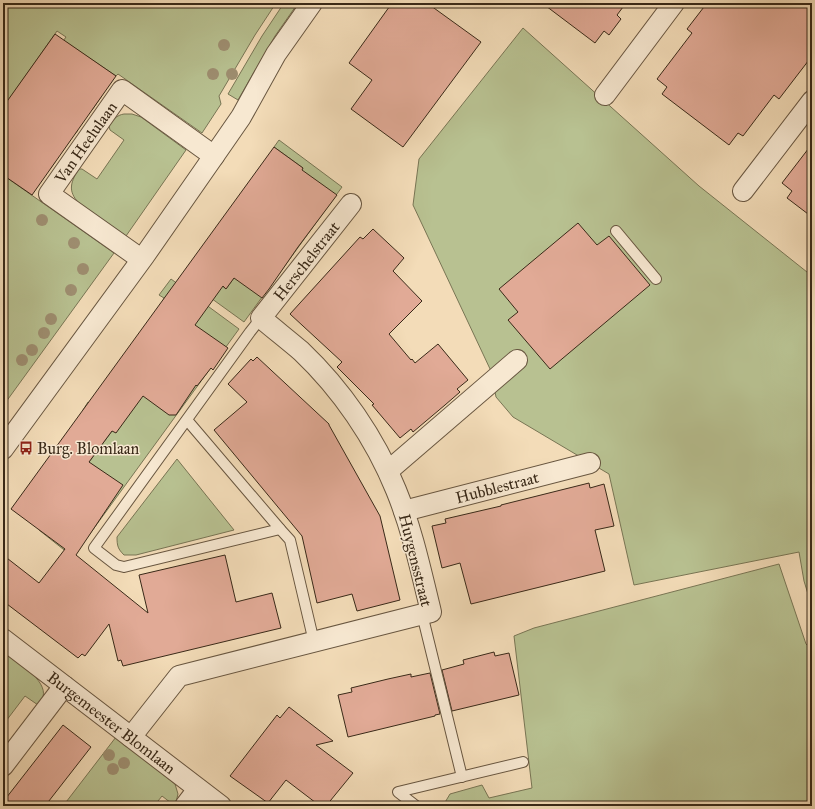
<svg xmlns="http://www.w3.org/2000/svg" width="815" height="809" font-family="'IM FELL Great Primer',serif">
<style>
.green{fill:#b8c191;stroke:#787554}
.building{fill:#e1aa96;stroke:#392918}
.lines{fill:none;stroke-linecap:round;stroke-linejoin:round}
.lane-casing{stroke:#685640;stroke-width:12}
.street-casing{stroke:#685640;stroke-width:22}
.lane{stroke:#f7e8d1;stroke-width:10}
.street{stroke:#f7e8d1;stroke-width:20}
.tree{fill:#9e8e70}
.labels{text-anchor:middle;stroke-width:3;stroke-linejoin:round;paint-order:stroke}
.street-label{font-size:16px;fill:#392918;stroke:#f7e8d1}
.poi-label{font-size:16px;fill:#392918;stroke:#f7e8d1;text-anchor:start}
</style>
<rect width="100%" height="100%" fill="#f3dcb8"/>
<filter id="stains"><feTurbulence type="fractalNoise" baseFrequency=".005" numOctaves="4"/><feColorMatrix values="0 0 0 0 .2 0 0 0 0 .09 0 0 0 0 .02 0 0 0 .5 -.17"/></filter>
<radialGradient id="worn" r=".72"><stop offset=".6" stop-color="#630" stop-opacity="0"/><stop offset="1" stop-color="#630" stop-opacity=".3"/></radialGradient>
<g class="green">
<polygon points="3,3 276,3 255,35 219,96 221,104 202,133 118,74 116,76 70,45 55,67 101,97 92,110 38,103 78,130 75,134 36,107 18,135 55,162 50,169 10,141 3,127 66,37 57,31 3,108"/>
<polygon points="284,3 298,3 275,36 238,100 228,94 262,36"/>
<polygon points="523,28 699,186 812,276 812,607 804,581 799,552 634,585 609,474 513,417 496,397 491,371 413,205 419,159"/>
<path d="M124,114H132L141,117L186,150L126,236L79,203C67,191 71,181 79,169H82L97,179L124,140L110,130L109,126C112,120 117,115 124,114Z"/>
<polygon points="279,140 342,187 244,322 186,280 196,267 226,289 239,271 232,266 303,168 274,147"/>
<polygon points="3,175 114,253 3,406"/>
<polygon points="171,279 239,329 73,557 39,530 112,431 83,410 88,402 121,426 164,298 159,295"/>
<path d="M177,459L234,530L136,555H124C118,549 117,546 117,537Z"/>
<polygon points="779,564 806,644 812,650 812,806 445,806 444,804 450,794 482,785 489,798 532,788 514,636 534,628"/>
<path d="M3,651C15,660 48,680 43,697C42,699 39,702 38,705L25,696L3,725Z"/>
<polygon points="116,737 175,784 178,794 175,806 162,796 154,806 63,806"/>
</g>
<g class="building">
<polygon points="392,3 427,3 481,42 403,147 351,109 372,80 349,63"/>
<polygon points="542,3 626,3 617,15 621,19 609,35 604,31 595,43"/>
<polygon points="707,3 812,3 812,56 779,99 774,95 743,136 738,133 729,145 662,94 667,87 657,79 692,33 687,29"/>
<polygon points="55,34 116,76 32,195 3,175 3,107"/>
<polygon points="812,144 812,217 787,198 792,191 782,183"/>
<polygon points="274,147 303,168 302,170 337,195 298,247 269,289 262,298 234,278 226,289 223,286 195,325 228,348 213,370 211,368 197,386 196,385 176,415 169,415 143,396 116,433 112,431 89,462 123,485 76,555 148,613 139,575 225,555 236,602 272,593 281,628 123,666 121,660 118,661 109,624 85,656 82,654 78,658 3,601 3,555 39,583 65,549 11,509"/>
<polygon points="578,223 597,245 609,236 650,285 550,369 508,320 518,312 499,289"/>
<polygon points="373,229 404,258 393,271 422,301 389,334 411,360 412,359 415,363 438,344 468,380 457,389 460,392 445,405 413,432 411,429 400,438 372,405 374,404 337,367 342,362 290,314 360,237 363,239"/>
<polygon points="257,357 329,424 329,425 380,516 400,600 357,611 352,594 317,603 302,536 214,430 247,402 228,384 251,359 253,361"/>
<polygon points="589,483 590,488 604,484 614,526 595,530 605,571 471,604 460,563 442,568 432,526 446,523 445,519 501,506 501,505"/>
<polygon points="494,652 495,656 509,653 519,695 452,711 442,670 464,664 463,660"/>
<polygon points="430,673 440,714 435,715 435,716 348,737 338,695 352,692 351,688 388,679 411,674 411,677"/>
<polygon points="289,707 333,741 316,745 353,773 326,806 320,806 286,780 268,803 230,776 277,715 280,718"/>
<polygon points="63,725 91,747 45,806 3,806 3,802"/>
</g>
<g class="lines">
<g class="lane-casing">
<g id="lane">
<polyline points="616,231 656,279"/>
<polyline points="187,420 280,529 124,567 116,565 94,548 250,332 261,318"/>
<polyline points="280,529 290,540 314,642"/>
<polyline points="422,614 462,777"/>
<polyline points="416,806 398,792 523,762"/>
</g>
</g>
<g class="street-casing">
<g id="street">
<polyline points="605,95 674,3"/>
<polyline points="743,191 812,101"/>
<path id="s1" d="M141,259L49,194L122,90L214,156"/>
<polyline points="3,449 145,255 223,143 241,117 276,54 312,3"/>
<polyline points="388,471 517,360"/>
<path id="s2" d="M404,511L590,463"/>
<path id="s3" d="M3,639L221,806"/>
<path id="s4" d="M131,737L179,676L431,612C421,571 412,529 396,490C375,438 341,389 301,351C288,340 274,329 261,318L351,204"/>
<polyline points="3,766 64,686"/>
<polyline points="185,806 198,789"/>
</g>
</g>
<use href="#lane" class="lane"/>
<use href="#street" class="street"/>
</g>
<g class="tree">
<circle cx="224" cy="45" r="6"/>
<circle cx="213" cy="74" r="6"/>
<circle cx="232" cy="74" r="6"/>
<circle cx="42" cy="220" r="6"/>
<circle cx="74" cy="243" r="6"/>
<circle cx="83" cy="269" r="6"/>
<circle cx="71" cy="290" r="6"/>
<circle cx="51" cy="319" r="6"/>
<circle cx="44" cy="333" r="6"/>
<circle cx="32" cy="350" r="6"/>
<circle cx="22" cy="360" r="6"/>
<circle cx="109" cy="755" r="6"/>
<circle cx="124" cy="763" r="6"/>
<circle cx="113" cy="769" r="6"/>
</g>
<defs>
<g id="bus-bare" transform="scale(1.08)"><path d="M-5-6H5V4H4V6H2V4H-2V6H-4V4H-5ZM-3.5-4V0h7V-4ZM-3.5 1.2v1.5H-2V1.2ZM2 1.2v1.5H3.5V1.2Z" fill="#8f2418" stroke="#f7e8d1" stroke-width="2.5" paint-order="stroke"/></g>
</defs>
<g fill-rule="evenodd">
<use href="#bus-bare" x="26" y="448"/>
</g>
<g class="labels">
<g class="street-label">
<text dy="6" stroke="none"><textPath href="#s1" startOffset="176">Van Heelulaan</textPath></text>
<text dy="6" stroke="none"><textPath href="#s4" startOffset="759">Herschelstraat</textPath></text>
<text dy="6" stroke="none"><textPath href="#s2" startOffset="96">Hubblestraat</textPath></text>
<text transform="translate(416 560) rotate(76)" y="6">Huygensstraat</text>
<text dy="6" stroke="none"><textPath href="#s3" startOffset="137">Burgemeester Blomlaan</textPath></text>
</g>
<g class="poi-label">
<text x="37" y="454">Burg. Blomlaan</text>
</g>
</g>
<rect width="815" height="809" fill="none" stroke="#f3dcb8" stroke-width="16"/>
<rect x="4" y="4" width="807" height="801" fill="none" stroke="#392918" stroke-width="2"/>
<rect x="8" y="8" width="799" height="793" fill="none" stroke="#392918"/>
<rect width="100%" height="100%" filter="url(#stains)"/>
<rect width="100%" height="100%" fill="url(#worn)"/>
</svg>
